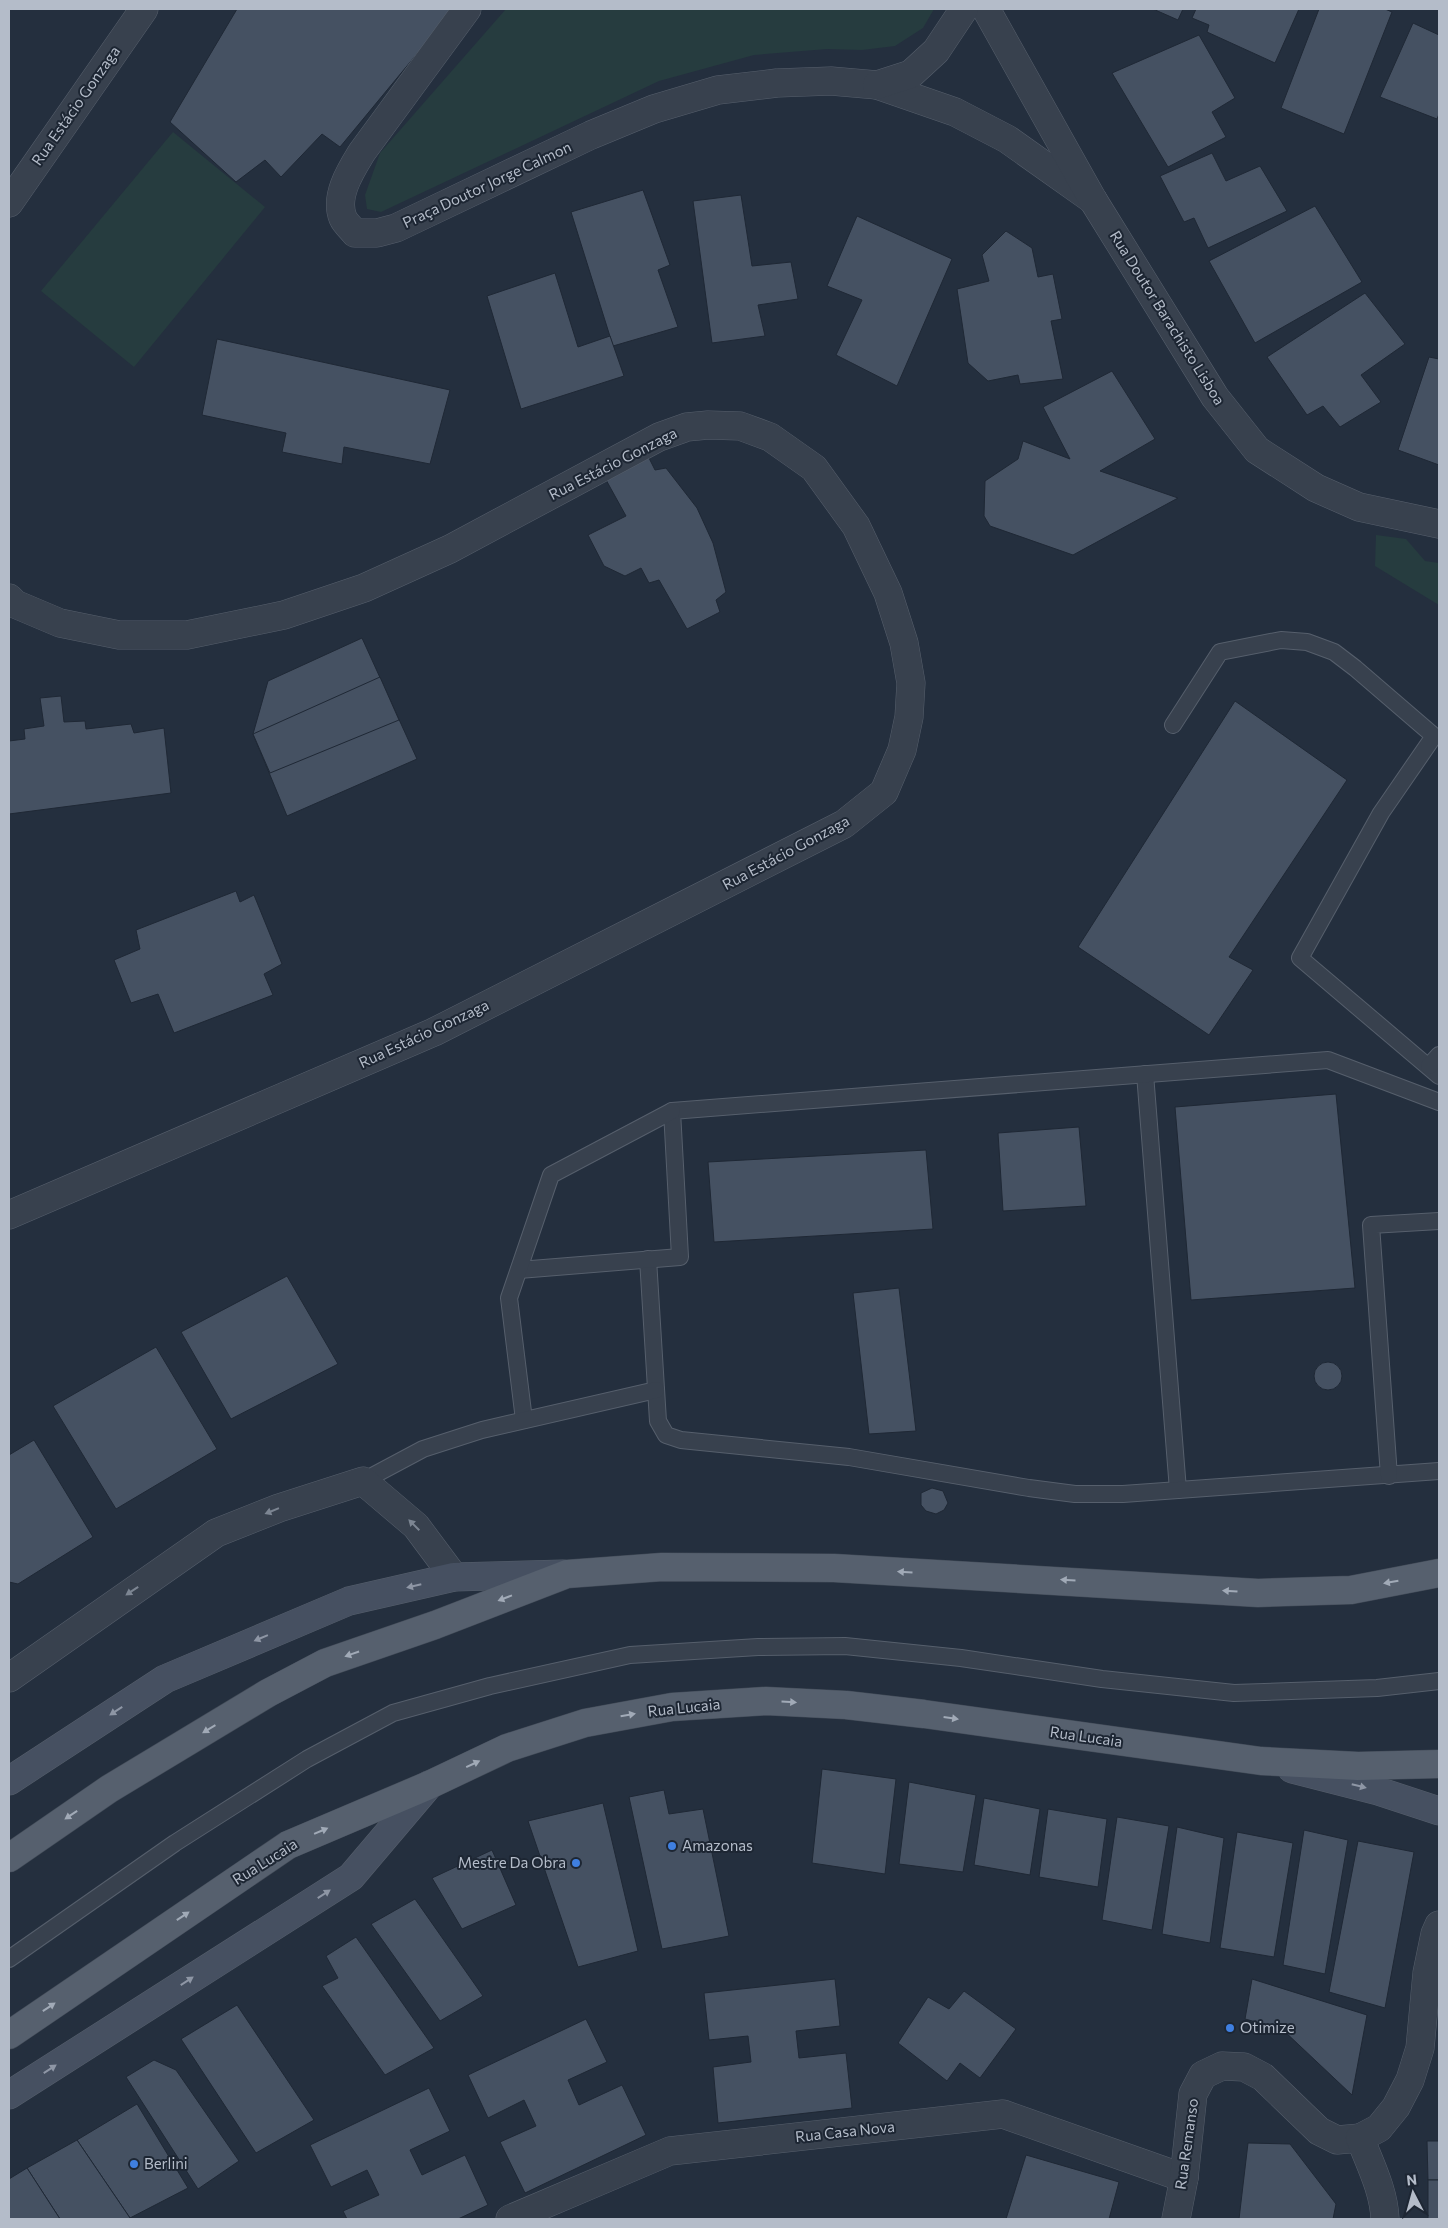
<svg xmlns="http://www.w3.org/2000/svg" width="1448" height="2228" font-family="Commissioner,sans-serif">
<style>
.green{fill:#263c3f}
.building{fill:#455162;stroke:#1f2835}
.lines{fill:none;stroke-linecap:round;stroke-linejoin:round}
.lane-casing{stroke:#565f6c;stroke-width:18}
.street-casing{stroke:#565f6c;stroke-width:29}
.secondary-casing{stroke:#565f6c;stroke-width:29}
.primary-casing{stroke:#414a57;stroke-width:29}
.lane{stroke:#38414e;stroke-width:16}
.street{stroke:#38414e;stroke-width:28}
.secondary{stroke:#465061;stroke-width:28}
.primary{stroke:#56606e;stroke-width:28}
.oneway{fill:#7c8592}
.oneway2{fill:#a1aab7}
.oneway3{fill:#8e96a5}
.shop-dot{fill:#3f7fe0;stroke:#1d2633;stroke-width:2}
.labels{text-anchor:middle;stroke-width:4;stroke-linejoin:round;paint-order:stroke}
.street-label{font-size:15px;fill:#b4bcc9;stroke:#1d2633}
.poi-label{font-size:15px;fill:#b4bcc9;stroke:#1d2633;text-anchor:start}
</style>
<rect width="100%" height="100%" fill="#242f3e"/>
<g class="green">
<polygon points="506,9 934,9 923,28 895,46 862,50 827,49 754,55 659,81 381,212 367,209 365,195 380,153"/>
<polygon points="173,132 265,207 134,367 41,291"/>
<polygon points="1376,535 1406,539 1425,561 1439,563 1439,605 1375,566"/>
</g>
<g class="building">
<polygon points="237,9 454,9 340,147 322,134 281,177 265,160 236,182 170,122"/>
<polygon points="1153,9 1183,9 1178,20"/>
<polygon points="1196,9 1299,9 1275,63 1207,32 1209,25 1192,18"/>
<polygon points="1319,9 1385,9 1392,12 1344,134 1281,108"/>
<polygon points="1413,23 1439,35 1439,114 1437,119 1380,97"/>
<polygon points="1199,35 1235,98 1212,112 1226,137 1168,167 1112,73"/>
<polygon points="1212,153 1226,181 1260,166 1287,211 1208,248 1194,218 1184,222 1160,176"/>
<polygon points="643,190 670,265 658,270 678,327 613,346 571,212"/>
<polygon points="741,195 752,266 791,262 798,299 758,305 765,336 712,343 693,201"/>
<polygon points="1315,206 1362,282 1255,343 1209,261"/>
<polygon points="857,216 952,259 897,386 836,355 862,300 827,286"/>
<polygon points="1006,231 1032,248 1038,277 1053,274 1062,319 1051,321 1063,379 1020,384 1018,375 988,381 968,363 957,289 989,281 982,255"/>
<polygon points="555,273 578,347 610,336 624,376 521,409 487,296"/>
<polygon points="1365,293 1405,344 1361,375 1381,402 1340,427 1323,406 1307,415 1267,357"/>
<polygon points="217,339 450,390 430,464 344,447 342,464 282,452 286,433 202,415"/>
<polygon points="1429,357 1439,359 1439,465 1398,450"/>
<polygon points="1112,371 1155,439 1100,471 1178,498 1073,555 990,526 984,516 985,481 1018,459 1023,441 1070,459 1043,407"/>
<polygon points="648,456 655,470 666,468 697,508 713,543 726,592 716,600 720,612 687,629 659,580 649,583 641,568 625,576 604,566 588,535 626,516 605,478"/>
<polygon points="362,638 417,759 287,816 253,734 268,681"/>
<polygon points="380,677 399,720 270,773 253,734"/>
<polygon points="61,696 64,722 85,721 86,729 131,724 134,733 164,728 171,793 9,814 9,741 25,739 24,729 44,726 40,698"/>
<polygon points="1235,701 1347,780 1229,957 1253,970 1209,1035 1078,947"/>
<polygon points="236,891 240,902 254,895 282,964 264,974 273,995 174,1033 158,994 131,1003 114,960 140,949 136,930"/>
<polygon points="1336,1094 1355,1288 1191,1300 1175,1107"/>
<polygon points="1079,1127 1086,1206 1003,1211 998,1133"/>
<polygon points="926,1150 933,1229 714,1242 708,1162"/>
<polygon points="287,1276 338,1364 231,1419 181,1332"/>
<polygon points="899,1288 916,1431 869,1434 853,1293"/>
<polygon points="156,1347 217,1449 116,1509 53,1406"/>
<circle cx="1328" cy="1376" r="14"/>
<polygon points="34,1440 93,1537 18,1584 9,1582 9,1455"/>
<polygon points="932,1488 943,1491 948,1503 944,1510 936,1514 926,1511 921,1505 921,1493"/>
<polygon points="822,1769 896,1779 885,1874 812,1863"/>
<polygon points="909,1782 976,1795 963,1872 899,1864"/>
<polygon points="664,1790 669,1814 703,1809 729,1936 662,1949 629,1797"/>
<polygon points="984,1798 1040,1809 1030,1875 974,1865"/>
<polygon points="603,1803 638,1951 578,1967 528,1821"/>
<polygon points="1048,1809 1107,1819 1098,1887 1039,1877"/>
<polygon points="1117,1817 1169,1826 1152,1930 1102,1920"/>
<polygon points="1177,1827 1224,1838 1210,1943 1162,1934"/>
<polygon points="1304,1830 1348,1840 1325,1974 1283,1965"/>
<polygon points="1237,1832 1293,1843 1274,1957 1220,1948"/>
<polygon points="1358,1841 1414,1852 1385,2008 1329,1992"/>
<polygon points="492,1850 516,1905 462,1929 432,1878"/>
<polygon points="415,1899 483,1996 440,2021 371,1924"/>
<polygon points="356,1937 434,2048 385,2075 322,1986 338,1978 326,1956"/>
<polygon points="835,1979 840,2026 796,2031 799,2058 846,2053 852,2108 718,2123 713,2067 751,2062 748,2036 709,2040 704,1993"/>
<polygon points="1252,1979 1367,2015 1352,2095 1282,2029 1245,2019"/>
<polygon points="964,1991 1016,2029 980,2078 960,2063 947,2081 898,2043 928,1997 949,2009"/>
<polygon points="237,2005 314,2120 256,2153 181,2039"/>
<polygon points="586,2019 607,2062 568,2080 579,2105 622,2085 646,2135 525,2193 500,2142 536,2126 524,2100 488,2118 468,2075"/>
<polygon points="154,2060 176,2070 239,2161 198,2189 126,2077"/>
<polygon points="429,2088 450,2131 410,2150 422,2175 465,2155 488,2205 458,2219 347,2219 343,2211 379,2195 367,2170 331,2187 310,2145"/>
<polygon points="137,2104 188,2188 130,2218 77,2140"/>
<polygon points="77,2140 130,2218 127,2219 60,2219 27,2168"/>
<polygon points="1427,2141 1439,2141 1439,2180 1428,2180"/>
<polygon points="1248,2143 1290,2144 1336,2204 1333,2219 1239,2219"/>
<polygon points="1026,2155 1119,2182 1109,2219 1006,2219"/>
<polygon points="27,2168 60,2219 9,2219 9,2179"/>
<rect x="1428" y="2180" width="11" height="39"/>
</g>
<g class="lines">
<g class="lane-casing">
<g id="lane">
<polyline points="1173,725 1220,652 1281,640 1307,642 1334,652 1355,668 1434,736 1381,813 1300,958 1439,1076"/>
<polyline points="1429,1066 1439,1055"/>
<polyline points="1145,1074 1178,1490"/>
<polyline points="648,1259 658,1421 666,1435 681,1440 849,1457 1029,1488 1075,1494 1123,1494 1439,1471"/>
<polyline points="519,1270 680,1257 672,1111 1328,1060 1439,1102"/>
<polyline points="524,1420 509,1298 551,1175 672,1111"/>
<polyline points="1389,1476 1371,1225 1439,1221"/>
<polyline points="363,1481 423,1449 482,1430 656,1390"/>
<polyline points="9,1959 175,1843 307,1759 393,1713 490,1686 630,1655 758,1647 845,1646 961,1658 1102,1679 1234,1693 1377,1688 1439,1681"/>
</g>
</g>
<g class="street-casing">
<g id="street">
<path d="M467,9L362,152C351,170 334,196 343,218C345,223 352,229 355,233H377L396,228L591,135L654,109L718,90L777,83L831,81L877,85L955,112L1007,139L1093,200"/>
<polyline points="986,9 1093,200 1215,397 1257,450 1316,488 1359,507 1439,524"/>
<polyline points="877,85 911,74 936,51 964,9"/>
<polyline points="9,203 144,9"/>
<polyline points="9,598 15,604 60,623 119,635 187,635 284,615 364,588 450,549 659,437 687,427 708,425 740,426 770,437 814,468 856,526 888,593 904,643 911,683 909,717 902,750 884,792 844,824 434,1032 9,1215"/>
<polyline points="9,1678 216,1533 279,1508 363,1481 416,1526 454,1577"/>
<polyline points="510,2219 670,2151 1003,2114 1184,2178"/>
<polyline points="1176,2219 1184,2178 1193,2094 1203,2075 1222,2066 1244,2067 1263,2077 1319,2131 1337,2140 1360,2138"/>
<path d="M1385,2219C1384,2191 1370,2164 1360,2138L1379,2128L1396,2107L1410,2080L1420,2048L1427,1973L1435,1934L1439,1925"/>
</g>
</g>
<g class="secondary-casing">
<g id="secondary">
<polyline points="1292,1769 1378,1791 1439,1811"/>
<polyline points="9,1781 165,1679 349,1601 454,1577 563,1574"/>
<polyline points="9,2095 351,1877 429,1785"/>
</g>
</g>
<g class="primary-casing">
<g id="primary">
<polyline points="9,1858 109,1789 268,1693 325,1663 435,1625 567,1574 662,1567 834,1568 1258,1593 1351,1590 1439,1573"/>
<polyline points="9,2035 288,1845 429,1785 507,1748 585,1723 672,1707 766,1701 846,1705 924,1714 1261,1761 1358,1766 1439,1764"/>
</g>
</g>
<use href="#lane" class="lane"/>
<use href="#street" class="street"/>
<use href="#secondary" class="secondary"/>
<use href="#primary" class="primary"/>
</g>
<defs><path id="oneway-solid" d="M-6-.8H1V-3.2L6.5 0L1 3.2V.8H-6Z" transform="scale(1.25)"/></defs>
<g class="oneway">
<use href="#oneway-solid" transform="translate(272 1511) rotate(158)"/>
<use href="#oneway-solid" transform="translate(414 1525) rotate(-135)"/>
<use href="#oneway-solid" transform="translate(132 1591) rotate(146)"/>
</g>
<g class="oneway2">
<use href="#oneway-solid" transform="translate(905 1572) rotate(-177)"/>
<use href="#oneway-solid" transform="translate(1068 1580) rotate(-177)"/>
<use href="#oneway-solid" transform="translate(1391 1582) rotate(170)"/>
<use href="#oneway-solid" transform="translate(1230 1591) rotate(-176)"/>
<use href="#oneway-solid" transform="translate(505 1598) rotate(159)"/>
<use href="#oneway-solid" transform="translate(352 1654) rotate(161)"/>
<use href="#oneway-solid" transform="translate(789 1702) rotate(3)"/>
<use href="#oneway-solid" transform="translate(628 1715) rotate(-10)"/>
<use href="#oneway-solid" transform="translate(951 1718) rotate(8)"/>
<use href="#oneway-solid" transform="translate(209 1729) rotate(149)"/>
<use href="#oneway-solid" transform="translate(473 1764) rotate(-25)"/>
<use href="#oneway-solid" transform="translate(71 1815) rotate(146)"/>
<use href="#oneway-solid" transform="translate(321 1831) rotate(-23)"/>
<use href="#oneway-solid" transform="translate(183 1916) rotate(-34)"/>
<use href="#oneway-solid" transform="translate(49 2007) rotate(-34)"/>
</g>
<g class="oneway3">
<use href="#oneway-solid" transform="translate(414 1586) rotate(167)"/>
<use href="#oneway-solid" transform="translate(261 1638) rotate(157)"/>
<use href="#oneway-solid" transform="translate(116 1711) rotate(147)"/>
<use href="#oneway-solid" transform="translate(1359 1786) rotate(14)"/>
<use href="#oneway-solid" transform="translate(324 1894) rotate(-33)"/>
<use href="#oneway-solid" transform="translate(187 1981) rotate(-33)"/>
<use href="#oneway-solid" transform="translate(50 2069) rotate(-33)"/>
</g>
<g class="shop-dot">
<circle cx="672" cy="1846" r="5"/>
<circle cx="576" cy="1863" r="5"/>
<circle cx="1230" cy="2028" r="5"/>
<circle cx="134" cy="2164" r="5"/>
</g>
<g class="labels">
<g class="street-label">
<text transform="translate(76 106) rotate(-55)" y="5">Rua Estácio Gonzaga</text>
<text transform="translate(487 185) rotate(-25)" y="5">Praça Doutor Jorge Calmon</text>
<text transform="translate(1167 318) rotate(58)" y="5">Rua Doutor Barachisto Lisboa</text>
<text transform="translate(613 464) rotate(-27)" y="5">Rua Estácio Gonzaga</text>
<text transform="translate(786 853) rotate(-28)" y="5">Rua Estácio Gonzaga</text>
<text transform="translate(424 1034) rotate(-25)" y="5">Rua Estácio Gonzaga</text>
<text transform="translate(684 1708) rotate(-6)" y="5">Rua Lucaia</text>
<text transform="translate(1086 1737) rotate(8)" y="5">Rua Lucaia</text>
<text transform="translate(265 1862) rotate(-32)" y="5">Rua Lucaia</text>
<text transform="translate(845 2132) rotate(-6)" y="5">Rua Casa Nova</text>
<text transform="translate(1187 2144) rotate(-82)" y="5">Rua Remanso</text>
</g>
<g class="poi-label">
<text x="682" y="1851">Amazonas</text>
<text x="566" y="1868" text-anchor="end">Mestre Da Obra</text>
<text x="1240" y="2033">Otimize</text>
<text x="144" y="2169">Berlini</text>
</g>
</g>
<rect width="1448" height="2228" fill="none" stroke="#b4bcc9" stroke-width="20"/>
<g transform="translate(1413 2193) rotate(354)" stroke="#1d2633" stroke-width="4" paint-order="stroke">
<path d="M0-4L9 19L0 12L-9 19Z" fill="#b4bcc9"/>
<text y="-8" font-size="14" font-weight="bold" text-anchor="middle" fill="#b4bcc9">N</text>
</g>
</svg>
